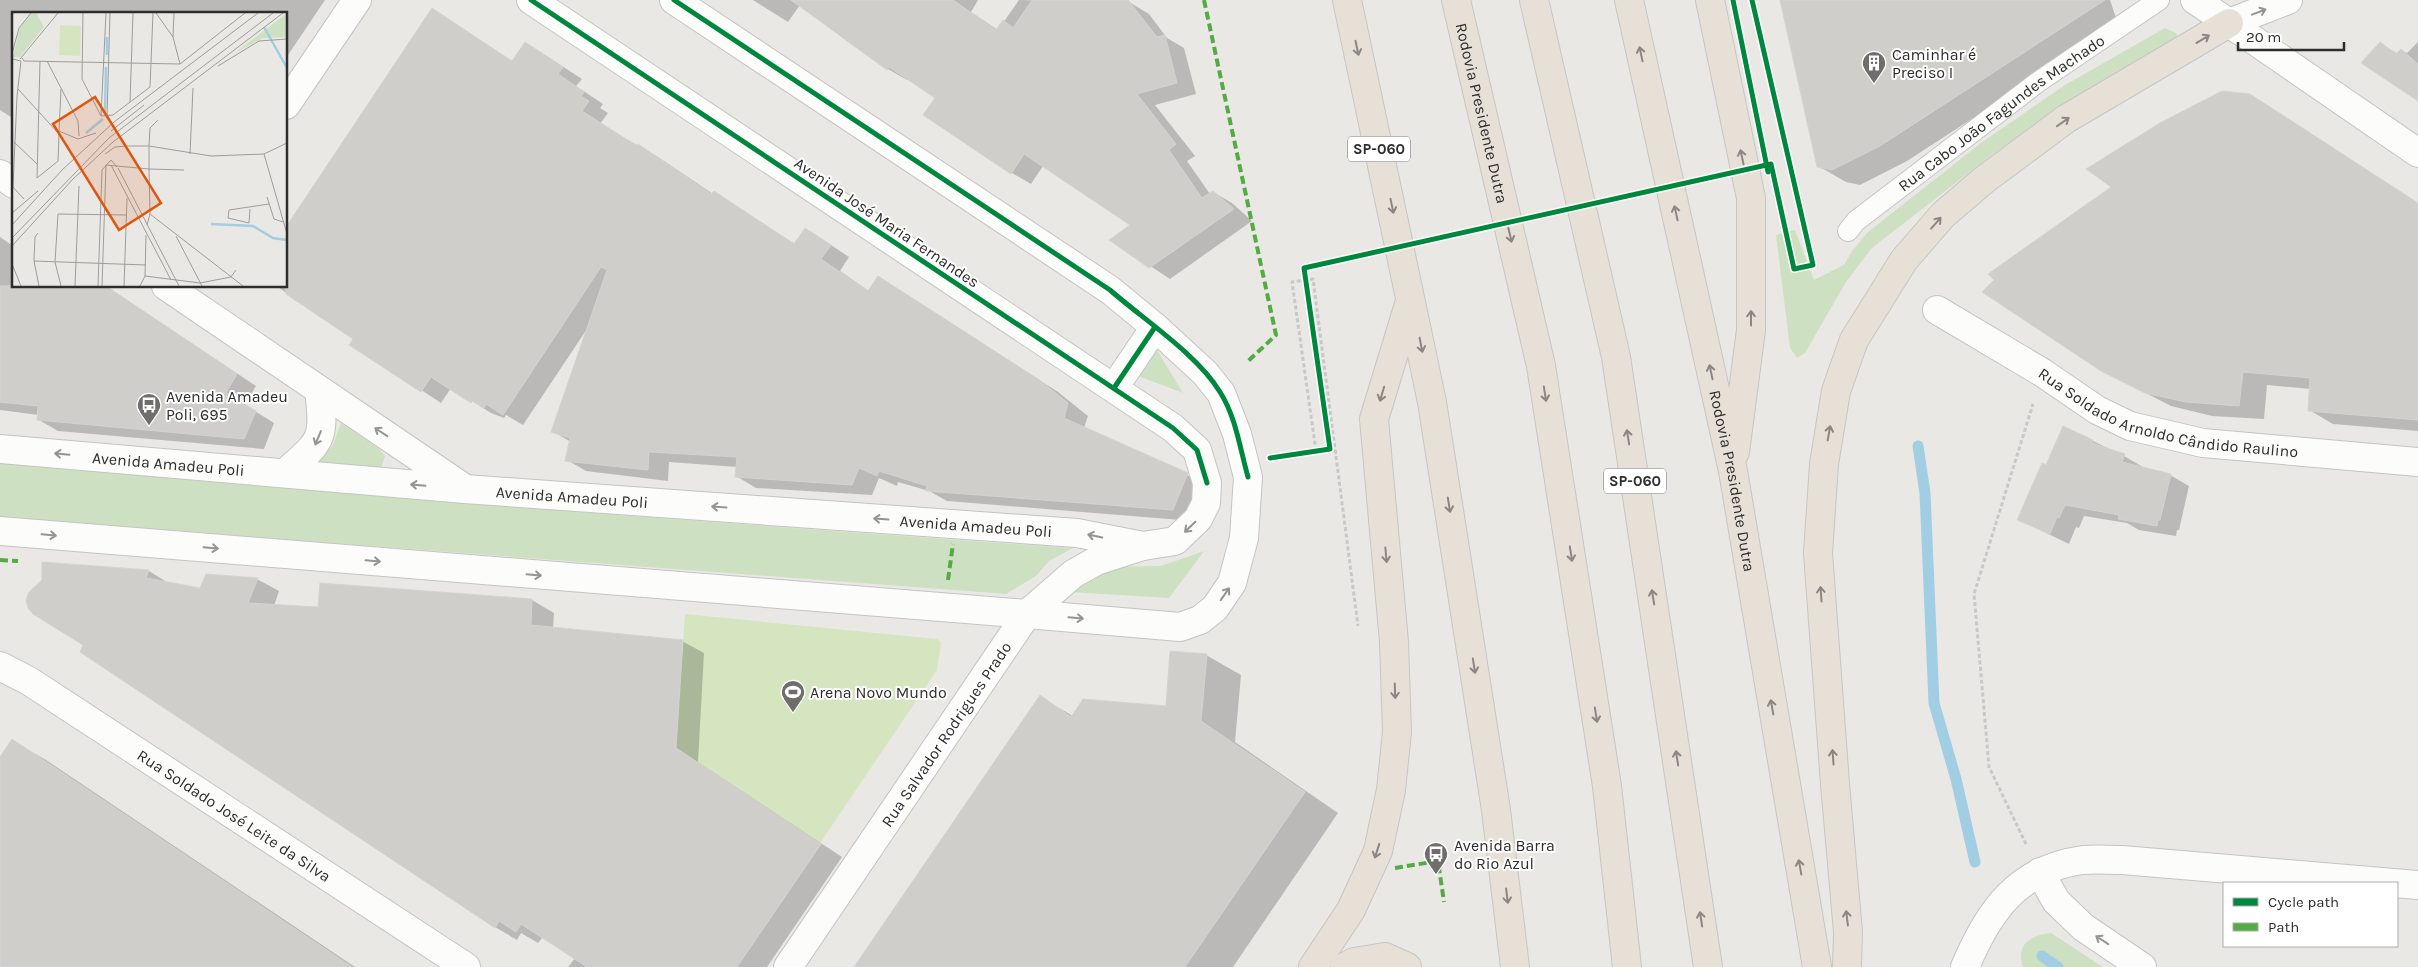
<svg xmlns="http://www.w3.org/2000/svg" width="2418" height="967" font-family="Karla,sans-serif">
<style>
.green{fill:#cde1c2}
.pitch{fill:#d5e5c0}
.shadow{fill:#0003}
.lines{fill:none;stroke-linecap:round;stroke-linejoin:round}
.stream{stroke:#a1cee2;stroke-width:11}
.building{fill:#cfcecb;stroke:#d5d3d0}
.lane-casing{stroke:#c4c4c4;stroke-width:22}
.street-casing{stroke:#c4c4c4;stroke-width:30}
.secondary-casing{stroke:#c4c4c4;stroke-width:30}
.highway-casing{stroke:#c6c5c3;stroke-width:30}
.path{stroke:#c8c8c8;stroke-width:3;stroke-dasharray:4 2.5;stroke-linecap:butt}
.lane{stroke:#fcfcfb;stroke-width:20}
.street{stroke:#fcfcfb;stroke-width:28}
.secondary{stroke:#fcfcfb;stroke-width:28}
.highway{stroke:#e7e0d7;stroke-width:28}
.quiet{stroke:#54ab44;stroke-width:4;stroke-dasharray:8 4;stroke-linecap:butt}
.cycleway-casing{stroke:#fff;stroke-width:8}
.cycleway{stroke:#00873e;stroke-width:5}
.oneway{stroke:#949494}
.oneway2{stroke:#8a8682}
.labels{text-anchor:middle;stroke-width:4;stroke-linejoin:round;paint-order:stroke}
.shield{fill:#fff;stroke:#6c6c6c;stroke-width:1}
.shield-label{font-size:15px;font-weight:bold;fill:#2d2d2d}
.poi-label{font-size:16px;fill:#2d2d2d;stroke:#fff;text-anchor:start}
.street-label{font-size:16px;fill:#2d2d2d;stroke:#fff}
.inset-river{fill:none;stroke:#a1cee2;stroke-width:2.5}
.inset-road{fill:none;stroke:#9e9d9b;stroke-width:1}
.view{fill:#df570e;fill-opacity:0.15;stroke:#df570e;stroke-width:2.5}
.inset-edge{fill:none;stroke:#2d2d2d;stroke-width:2.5}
</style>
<rect width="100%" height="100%" fill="#eae8e5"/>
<g class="green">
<polygon points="2165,28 2176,33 2180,42 2077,101 1993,154 1872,248 1846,282 1805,353 1797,358 1790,348 1776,235 1795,230 1814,280 1844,265 1852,251 1868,232 1981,143 2065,85"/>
<polygon points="1157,350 1183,393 1138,376"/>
<polygon points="341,423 378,448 385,456 381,468 376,472 318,463 333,445"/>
<path d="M0,463C357,496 715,523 1073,548L1049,561L1036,576L1006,594L0,518Z"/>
<polygon points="1204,551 1169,598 1069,592 1100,567 1161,566"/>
<path d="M2051,933L2103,967H2023C2015,944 2031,935 2051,933Z"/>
</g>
<polygon class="pitch" points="685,614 937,639 941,643 937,670 808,861 675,757"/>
<g class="shadow">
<polygon points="0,0 325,0 286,58 286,14 14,14 14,119 0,110"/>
<polygon points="753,0 978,0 971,12 998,30 1019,0 1129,2 1149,14 1167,38 1184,48 1196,94 1155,105 1195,156 1187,161 1210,194 1213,192 1232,203 1252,221 1170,279 1111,240 1132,225 1043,166 1031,184 1012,173 925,114 937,97 908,78 907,80 888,69 800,5 788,22"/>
<polygon points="1781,0 2110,0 2118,24 1907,161 1860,185 1846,182 1818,166"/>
<polygon points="433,10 513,62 526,44 545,55 582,79 576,86 603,104 600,108 608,113 600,124 658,157 713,194 714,192 733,204 795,244 805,229 825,241 849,257 840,271 869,291 898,289 1058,392 1088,416 1084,428 1187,475 1207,486 1193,521 947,501 929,491 898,482 897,486 879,478 872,495 756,488 736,476 737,467 669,462 668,481 586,471 567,460 571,442 552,431 587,329 523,425 506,415 504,418 491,413 451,388 441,403 351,344 355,338 276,286 286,286"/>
<polygon points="2418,42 2418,100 2381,44 2398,54 2401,50 2407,53"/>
<polygon points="2250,95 2418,204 2418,431 2333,424 2309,410 2311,389 2267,385 2264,419 2212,416 2171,406 2101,370"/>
<polygon points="0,237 10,244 14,238 14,286 106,286 256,386 245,405 274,423 264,449 58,431 39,420 39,415 0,410"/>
<polygon points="2093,441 2124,456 2143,467 2142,469 2170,475 2189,486 2179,530 2177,530 2176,536 2139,530 2127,523 2084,516 2079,528 2076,527 2069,544 2019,520 2047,467"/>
<polygon points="43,564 149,571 170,584 201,589 257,579 279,591 274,606 319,608 321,584 532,600 554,613 553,629 682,641 704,653 698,762 842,857 767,967 568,967 575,958 543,937 538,943 521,933 517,940 495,927 82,652 85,645 43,581"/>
<polygon points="1206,655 1241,675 1235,742 1338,813 1233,967 856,967 1040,697 1073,716 1167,707"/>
<polygon points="13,741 46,760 355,967 0,967 0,760"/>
</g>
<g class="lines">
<g class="stream">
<polyline points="1918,446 1925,493 1934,703 1956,779 1975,862"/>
<polyline points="2042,956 2058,967"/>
</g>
</g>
<g class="building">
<polygon points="791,0 953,0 996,30 1003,20 1013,28 1032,0 1128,0 1157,37 1165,35 1177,83 1137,94 1176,144 1169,150 1202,198 1213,191 1234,209 1149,268 1109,240 1130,225 1024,154 1011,174 923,115 935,98 889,67 887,70"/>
<polygon points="1780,0 2105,0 1880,146 1832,170 1817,167"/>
<polygon points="432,8 512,61 525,42 563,67 558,74 584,92 581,96 589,101 582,111 637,146 638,144 711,194 714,191 794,244 805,228 831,245 821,259 868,291 878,276 1038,379 1068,403 1064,418 1188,473 1173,510 926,491 927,486 879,471 877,476 859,468 852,485 735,477 737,457 649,452 648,470 565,461 570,438 551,432 607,270 601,267 503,415 486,404 484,408 473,401 471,403 431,377 421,392 349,345 353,339 286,294 286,227"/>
<polygon points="2380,42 2396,54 2401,49 2418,64 2418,101 2361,63"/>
<polygon points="2222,91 2250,94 2418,203 2418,420 2308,411 2310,378 2243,372 2239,406 2186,402 2145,393 2101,371 1982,292 1994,280 1988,274 2111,187 2086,169 2160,123"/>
<polygon points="0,286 106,286 237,374 226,393 256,411 244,439 37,420 38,406 0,402"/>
<polygon points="2063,426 2093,440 2092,443 2125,454 2122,462 2171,474 2160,520 2158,520 2157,526 2118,519 2119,515 2065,505 2059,518 2057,517 2050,534 2017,520 2042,463 2046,465"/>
<polygon points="42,562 149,570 146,578 200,588 206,574 258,578 248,603 318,607 320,583 532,599 531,625 683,640 676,748 821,844 737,967 587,967 521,924 516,932 499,921 495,928 80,652 83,645 33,614 28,608 26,600 29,592 42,580"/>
<polygon points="1170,651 1207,654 1201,721 1305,792 1185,967 854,967 1040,695 1071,717 1083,699 1166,706"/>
<polygon points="12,739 352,967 0,967 0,757"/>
</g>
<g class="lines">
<g class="lane-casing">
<g id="lane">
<path id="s1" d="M1848,231L1856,221L2038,82L2159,0"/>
</g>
</g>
<g class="street-casing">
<g id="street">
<polyline points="2229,23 2418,153"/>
<polyline points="286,105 357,0"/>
<polyline points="0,174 14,184"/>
<polyline points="166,286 464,488"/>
<path id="s2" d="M1937,310L2043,373L2097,410L2130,426L2203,443L2418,462"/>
<path id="s3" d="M0,449L465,489L1077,533L1143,546"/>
<path d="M285,473C322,440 325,441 319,390"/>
<polyline points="0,531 1027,614"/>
<path id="s4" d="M0,666L29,681L466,967"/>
<polyline points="2040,872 2056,901 2083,927 2142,967"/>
<path d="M1965,967C1989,910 2018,869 2083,860C2096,859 2109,860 2122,860L2418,885"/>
</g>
</g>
<g class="secondary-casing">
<g id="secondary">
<polyline points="531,0 1173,428 1197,450 1207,483 1206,503 1198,519 1175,541 1143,546 1096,561 1073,574 1027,614 788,967"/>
<polyline points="674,0 1110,290 1155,327 1205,373 1221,393 1237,434 1248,477 1244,538 1232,583 1215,608 1200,620 1180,627 1027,614"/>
<polyline points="2195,0 2229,23 2288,0"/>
<polyline points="1114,388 1155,327"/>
</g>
</g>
<g class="highway-casing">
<g id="highway">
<polyline points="1347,0 1432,402 1496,810 1515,967"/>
<path id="s5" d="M1456,0L1541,366L1607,786L1627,967"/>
<polyline points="1534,0 1616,357 1708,967"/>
<path id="s6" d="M1629,0L1733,471L1817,967"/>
<polyline points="1710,0 1751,198 1751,330 1735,452"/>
<polyline points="1313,967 1351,910 1378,851 1391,790 1397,732 1394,642 1374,419 1410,301"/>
<polyline points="1345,967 1354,962 1385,957 1407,967"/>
<polyline points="1847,967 1848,932 1835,784 1818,553 1824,464 1836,391 1854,340 1904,260 1943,215 1984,180 2066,119 2229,23"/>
</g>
</g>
<g class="path">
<polyline points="1316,451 1292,282 1313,279 1358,626"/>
<polyline points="2026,844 1989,767 1974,594 2033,404"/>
</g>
<use href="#lane" class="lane"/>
<use href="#street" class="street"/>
<use href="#secondary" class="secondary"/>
<use href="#highway" class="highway"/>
<g class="quiet">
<polyline points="1204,0 1276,335 1246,363"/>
<polyline points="0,560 18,561"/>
<polyline points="948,580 953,544"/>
<polyline points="1395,868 1438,861 1444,902"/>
</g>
<g class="cycleway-casing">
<g id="cycleway">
<polyline points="531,0 1173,428 1197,450 1207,483"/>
<path d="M674,0L1110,290C1143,319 1198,355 1220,392C1236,417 1240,449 1248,477"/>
<polyline points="1733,0 1768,172"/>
<polyline points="1114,388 1155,327"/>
<polyline points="1270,458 1330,449 1304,268 1771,164 1794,269 1813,265 1752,0"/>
</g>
</g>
<use href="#cycleway" class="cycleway"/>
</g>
<defs><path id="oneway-shaft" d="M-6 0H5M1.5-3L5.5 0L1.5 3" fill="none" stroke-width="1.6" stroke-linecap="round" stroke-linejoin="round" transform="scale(1.25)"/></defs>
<g class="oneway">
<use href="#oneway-shaft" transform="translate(2259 12) rotate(-21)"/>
<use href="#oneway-shaft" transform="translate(381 432) rotate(-146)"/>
<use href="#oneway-shaft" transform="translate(318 438) rotate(113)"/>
<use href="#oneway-shaft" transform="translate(62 454) rotate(-175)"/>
<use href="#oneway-shaft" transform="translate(418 485) rotate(-175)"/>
<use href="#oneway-shaft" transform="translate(719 507) rotate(-176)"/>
<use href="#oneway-shaft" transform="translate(881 519) rotate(-176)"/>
<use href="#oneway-shaft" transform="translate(1190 527) rotate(136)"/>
<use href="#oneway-shaft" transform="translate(49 535) rotate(5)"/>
<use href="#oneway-shaft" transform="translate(1095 536) rotate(-168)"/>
<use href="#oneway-shaft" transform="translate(211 548) rotate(5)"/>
<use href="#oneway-shaft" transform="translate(373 561) rotate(5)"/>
<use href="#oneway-shaft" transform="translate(534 575) rotate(5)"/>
<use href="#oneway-shaft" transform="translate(1225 594) rotate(-55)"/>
<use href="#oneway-shaft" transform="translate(1076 618) rotate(5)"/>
<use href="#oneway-shaft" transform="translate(2102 940) rotate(-146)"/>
</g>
<g class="oneway2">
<use href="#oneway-shaft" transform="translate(2203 39) rotate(-31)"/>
<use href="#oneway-shaft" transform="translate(1357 48) rotate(78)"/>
<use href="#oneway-shaft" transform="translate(1641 54) rotate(-102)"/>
<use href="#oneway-shaft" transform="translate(2063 122) rotate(-35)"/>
<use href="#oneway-shaft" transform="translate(1742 157) rotate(-102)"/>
<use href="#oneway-shaft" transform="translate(1392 206) rotate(78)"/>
<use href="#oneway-shaft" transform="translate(1676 213) rotate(-102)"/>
<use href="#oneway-shaft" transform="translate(1936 223) rotate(-49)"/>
<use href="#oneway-shaft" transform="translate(1510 235) rotate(77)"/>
<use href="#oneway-shaft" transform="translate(1751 318) rotate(-90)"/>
<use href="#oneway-shaft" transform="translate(1421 345) rotate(79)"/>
<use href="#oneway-shaft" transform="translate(1711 372) rotate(-102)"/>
<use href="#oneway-shaft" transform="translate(1382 394) rotate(107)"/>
<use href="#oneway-shaft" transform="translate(1545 394) rotate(81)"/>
<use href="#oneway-shaft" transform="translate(1829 433) rotate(-80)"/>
<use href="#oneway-shaft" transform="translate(1628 437) rotate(-99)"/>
<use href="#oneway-shaft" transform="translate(1449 505) rotate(81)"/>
<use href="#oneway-shaft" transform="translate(1571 554) rotate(81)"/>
<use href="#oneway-shaft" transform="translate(1386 555) rotate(85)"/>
<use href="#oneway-shaft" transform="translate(1821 594) rotate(-94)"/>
<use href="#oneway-shaft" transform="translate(1653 597) rotate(-99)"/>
<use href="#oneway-shaft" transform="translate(1474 666) rotate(81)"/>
<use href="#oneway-shaft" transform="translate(1395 691) rotate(88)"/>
<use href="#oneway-shaft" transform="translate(1772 707) rotate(-100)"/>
<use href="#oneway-shaft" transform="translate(1596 715) rotate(81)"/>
<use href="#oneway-shaft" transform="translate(1833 757) rotate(-94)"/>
<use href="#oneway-shaft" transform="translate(1677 758) rotate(-99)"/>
<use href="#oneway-shaft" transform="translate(1377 851) rotate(108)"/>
<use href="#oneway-shaft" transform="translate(1800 867) rotate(-100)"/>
<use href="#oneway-shaft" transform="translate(1507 896) rotate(83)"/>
<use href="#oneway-shaft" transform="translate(1847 918) rotate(-97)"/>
<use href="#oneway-shaft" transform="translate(1701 919) rotate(-99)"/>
</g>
<defs>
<g id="building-pin" transform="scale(1.25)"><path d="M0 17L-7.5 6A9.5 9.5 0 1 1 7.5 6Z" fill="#6f6e6d" stroke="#fff"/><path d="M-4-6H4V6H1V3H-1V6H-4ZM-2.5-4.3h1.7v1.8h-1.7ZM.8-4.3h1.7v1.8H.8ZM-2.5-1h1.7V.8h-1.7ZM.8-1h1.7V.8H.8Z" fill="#fff"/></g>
<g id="bus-pin" transform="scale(1.25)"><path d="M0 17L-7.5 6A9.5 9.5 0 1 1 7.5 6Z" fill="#6f6e6d" stroke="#fff"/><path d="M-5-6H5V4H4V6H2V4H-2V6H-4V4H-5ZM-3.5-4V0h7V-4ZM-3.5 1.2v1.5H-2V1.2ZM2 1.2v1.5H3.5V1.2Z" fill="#fff"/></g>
<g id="stadium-pin" transform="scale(1.25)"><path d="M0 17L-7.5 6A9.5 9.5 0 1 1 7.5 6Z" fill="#6f6e6d" stroke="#fff"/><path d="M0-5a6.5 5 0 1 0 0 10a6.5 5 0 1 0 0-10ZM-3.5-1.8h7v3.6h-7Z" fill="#fff"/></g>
</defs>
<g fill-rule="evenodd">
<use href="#building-pin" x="1874" y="63"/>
<use href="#bus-pin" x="149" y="405"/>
<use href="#stadium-pin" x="793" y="692"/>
<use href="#bus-pin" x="1436" y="854"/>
</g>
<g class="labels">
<g class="shield">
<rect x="1348" y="136.5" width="62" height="25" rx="4"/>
<rect x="1604" y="468.5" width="62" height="25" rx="4"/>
</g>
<g class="shield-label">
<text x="1379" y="154">SP-060</text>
<text x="1635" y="486">SP-060</text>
</g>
<g class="poi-label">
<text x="1892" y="60">Caminhar é<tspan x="1892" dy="18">Preciso I</tspan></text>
<text x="166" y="402">Avenida Amadeu<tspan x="166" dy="18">Poli, 695</tspan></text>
<text x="810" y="698">Arena Novo Mundo</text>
<text x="1454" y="851">Avenida Barra<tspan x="1454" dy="18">do Rio Azul</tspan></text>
</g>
<g class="street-label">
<text dy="6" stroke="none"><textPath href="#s1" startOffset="194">Rua Cabo João Fagundes Machado</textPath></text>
<text dy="6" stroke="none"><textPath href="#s5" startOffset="116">Rodovia Presidente Dutra</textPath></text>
<text transform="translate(887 222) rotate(34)" y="6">Avenida José Maria Fernandes</text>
<text dy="6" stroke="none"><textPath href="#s2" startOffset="258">Rua Soldado Arnoldo Cândido Raulino</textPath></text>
<text dy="6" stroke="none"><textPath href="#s3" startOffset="169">Avenida Amadeu Poli</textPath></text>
<text dy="6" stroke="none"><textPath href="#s6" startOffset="492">Rodovia Presidente Dutra</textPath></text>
<text dy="6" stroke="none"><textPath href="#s3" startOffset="574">Avenida Amadeu Poli</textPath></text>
<text dy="6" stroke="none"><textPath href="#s3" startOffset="979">Avenida Amadeu Poli</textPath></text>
<text transform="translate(946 734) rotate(-56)" y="6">Rua Salvador Rodrigues Prado</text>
<text dy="6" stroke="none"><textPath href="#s4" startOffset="278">Rua Soldado José Leite da Silva</textPath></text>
</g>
</g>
<g transform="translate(12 12)">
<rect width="275" height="275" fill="#eae8e5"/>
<path d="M20,1H24L32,15L8,45H1L8,15ZM275,1V25L251,26L223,41Z" fill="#cde1c2"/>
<path d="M48,13L69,14L68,44L47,43Z" fill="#d5e5c0"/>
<path class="inset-river" d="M252,15L275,56M95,43V25M93,101L94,55M74,121L91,107M199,212L241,214L261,226L275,228"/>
<path class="inset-road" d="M71,1L70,67L89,104M144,1L161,25L168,52M161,25L162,1M0,42L7,16L19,1M10,46L12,49L168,52M0,47L9,49L5,84M8,47L46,1M28,49L25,166L46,149L47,122M35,49L66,109L67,124M168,52L233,1M206,54L247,29L275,27M6,77L47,122M118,90L121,1M89,104L101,103L138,75L141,1M89,104L94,1M95,105L98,1M146,108L138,116L137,134L199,144L252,142L275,131M47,119L49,77M47,119L66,127L84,121M99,119L132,93M2,130L25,152M93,142L103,135L115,134M178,142L181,76M252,142L275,222M99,153L159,268M106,156L167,274M0,174L12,187M1,175L5,84M255,185L262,207L271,210M238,197L237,211L216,206L217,198L257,192M0,201L26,179M138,202L231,274M0,213L50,158L102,110L246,1M135,213L138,202L137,157L172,158M26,221L23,225L22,249L27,274M164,224L190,274M0,226L97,126L261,1M0,234L61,167L101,130L271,1M22,249L134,253M0,252L9,274M133,264L188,271L219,265L224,258M49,274L43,250L46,202L115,203M63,274L67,174M86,274L90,158L99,148L105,155M90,274L94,153L137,157V134H115M112,274L115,186M128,274L133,264L134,223"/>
<path class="view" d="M83,85L149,191L107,218L41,112Z"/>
<rect width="275" height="275" class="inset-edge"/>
</g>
<rect x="2223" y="882" width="175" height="65" fill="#ffffff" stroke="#ababab"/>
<rect x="2233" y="898" width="25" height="8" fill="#00873e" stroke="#ababab"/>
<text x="2268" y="907" font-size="15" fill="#2d2d2d">Cycle path</text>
<rect x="2233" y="923" width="25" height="8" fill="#54ab44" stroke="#ababab"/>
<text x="2268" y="932" font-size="15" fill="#2d2d2d">Path</text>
<path d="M2238 42v8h106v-8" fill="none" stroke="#2d2d2d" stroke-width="2.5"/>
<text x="2246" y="42" font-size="15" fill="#2d2d2d" stroke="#ffffff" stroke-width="4" paint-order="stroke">20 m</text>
</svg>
